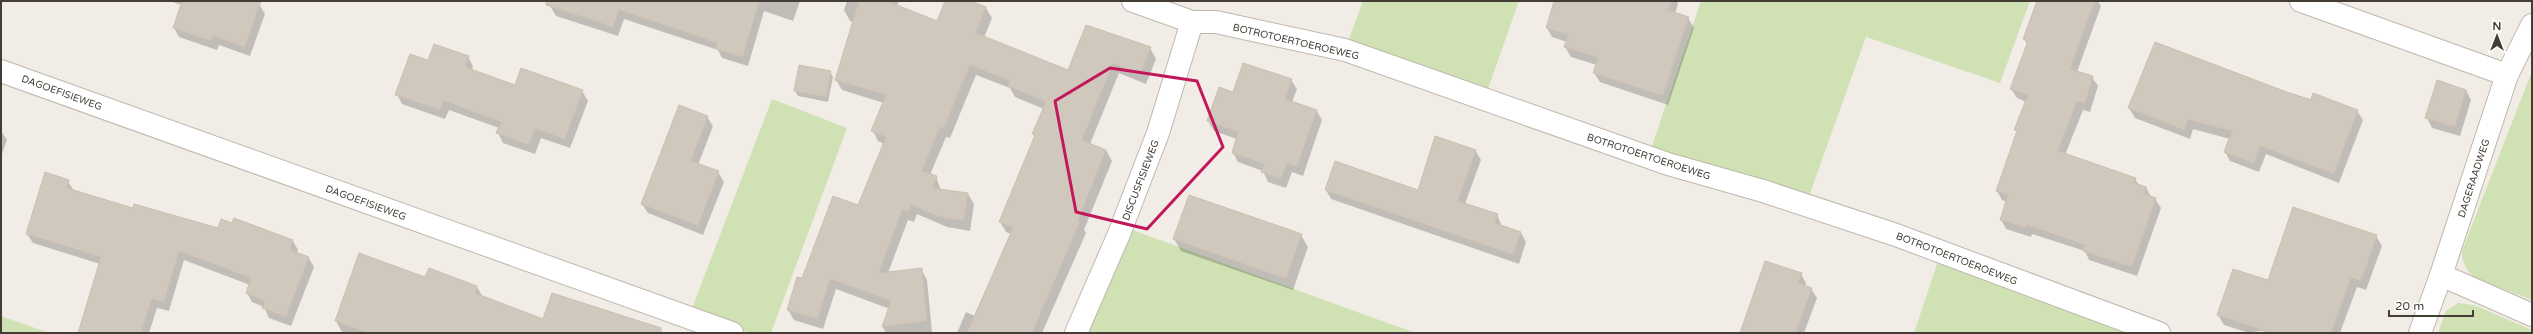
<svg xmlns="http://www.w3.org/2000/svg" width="2533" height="334" font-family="'Varela Round',sans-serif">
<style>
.green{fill:#d0e1b4}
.shadow{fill:#0003}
.building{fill:#d1c8bd;stroke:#cbbfb1}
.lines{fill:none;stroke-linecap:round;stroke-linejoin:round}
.minor-casing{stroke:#beb7ad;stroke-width:24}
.minor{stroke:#fff;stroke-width:22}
.marked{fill:none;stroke:#c2185b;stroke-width:3;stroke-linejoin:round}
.labels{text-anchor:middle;stroke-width:4;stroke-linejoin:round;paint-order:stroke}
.street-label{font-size:10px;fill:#433d36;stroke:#fff}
</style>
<rect width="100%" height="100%" fill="#f1ede6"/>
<g class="green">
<polygon points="1363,1 1519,1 1488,89 1348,42"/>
<polygon points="1701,1 2030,1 2000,83 1866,37 1809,196 1651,149"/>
<path d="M2532,71V300L2475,278C2466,271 2462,262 2462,251Z"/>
<polygon points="772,99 847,128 771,333 750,333 691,311"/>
<polygon points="1127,228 1382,321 1416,333 1084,333"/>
<polygon points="1938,261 2132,333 1914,333"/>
<polygon points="2458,303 2474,305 2532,330 2532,333 2438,333 2446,311"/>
<polygon points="1,316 49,333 1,333"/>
</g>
<g class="shadow">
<polygon points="169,1 250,1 259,4 265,14 250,56 219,45 217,50 179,37 174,28 182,5"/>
<polygon points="552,1 800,1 793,21 764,11 748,66 722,58 718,50 624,19 618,36 556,16 550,6"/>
<polygon points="847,1 899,1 897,6 937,23 946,1 969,1 986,8 992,18 984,38 1068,72 1150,48 1156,59 1146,84 1119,73 1090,144 1106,150 1112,161 1084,230 1086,233 1042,333 957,333 966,312 975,316 1011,234 1006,232 1000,222 1035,138 1033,134 1044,109 1015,97 1010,88 976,75 950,138 946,137 930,175 936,177 941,190 968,194 974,204 970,231 947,227 917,214 914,222 908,220 888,273 921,269 927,280 932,332 886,333 883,327 890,309 836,289 823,329 794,320 788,310 803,280 859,206 884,144 878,141 873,131 884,103 842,90 836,80 854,22 850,21 844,10"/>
<polygon points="1555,1 1677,1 1678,4 1675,14 1688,18 1694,28 1668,105 1600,82 1594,73 1597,65 1571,57 1565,47 1567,42 1552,37 1547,28"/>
<polygon points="2038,1 2098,1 2101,6 2077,72 2092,77 2098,86 2090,112 2083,110 2065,155 2135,179 2139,185 2146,187 2151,197 2155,199 2161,208 2137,276 2089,260 2085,251 2032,234 2031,237 2006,229 2001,219 2007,202 2002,200 1997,191 2026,102 2017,98 2011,89 2028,45 2024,39"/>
<polygon points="468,57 473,66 472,71 515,86 582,91 588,101 570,148 541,138 535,154 503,143 498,133 499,128 449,110 445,119 402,104 397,94 429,62"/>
<polygon points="830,71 833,77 828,102 798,96 795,91"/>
<polygon points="1291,80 1297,89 1292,102 1317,111 1322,120 1303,176 1292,172 1286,188 1268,182 1263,171 1238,162 1233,153 1237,139 1214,131 1208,121 1234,93"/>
<polygon points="2466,90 2471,100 2460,136 2432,128 2427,118"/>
<polygon points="2284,92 2357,111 2363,120 2339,183 2266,154 2259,172 2230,161 2225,152 2230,139 2193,129 2190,139 2135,118 2129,108"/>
<polygon points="707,117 713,126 698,165 718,172 724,182 703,235 648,213 642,204"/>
<polygon points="1,131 7,140 1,157"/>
<polygon points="1475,150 1481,160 1465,204 1497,214 1502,227 1521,233 1526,242 1519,264 1331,199 1326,190 1418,191"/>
<polygon points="68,181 74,191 133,210 218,229 293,241 298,250 297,253 308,257 314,267 291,326 269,318 264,307 252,302 247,293 250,285 184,260 169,311 157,308 149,333 79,333 100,264 33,243 27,234"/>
<polygon points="1301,235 1308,247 1293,290 1181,251 1174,239"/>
<polygon points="2376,236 2382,246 2366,290 2357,287 2340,333 2258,331 2249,333 2224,325 2218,315 2269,282"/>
<polygon points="429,269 477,287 483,297 544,320 646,333 342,332 336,321 426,278"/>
<polygon points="1801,274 1806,283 1805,287 1811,289 1817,298 1804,333 1748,333"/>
</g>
<g class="building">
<polygon points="182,1 261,1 245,47 213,36 211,41 173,28"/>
<polygon points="546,1 759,1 743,57 716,49 717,43 619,10 613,27 546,5"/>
<polygon points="859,1 887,1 937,21 945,1 971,1 986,7 976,33 1068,70 1086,25 1151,47 1140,74 1113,63 1082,140 1106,150 1078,221 1080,222 1032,333 967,333 1013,228 999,222 1035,135 1032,134 1046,102 1008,86 1010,81 970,65 944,128 940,127 922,171 937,176 932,188 968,193 964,221 940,217 911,205 908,212 902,210 879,273 922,268 927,321 882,327 891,301 830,279 818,319 787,310 797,277 802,278 833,196 858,205 886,137 871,131 886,95 835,80"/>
<polygon points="1554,1 1671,1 1668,10 1689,17 1663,96 1593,73 1598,58 1564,47 1568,35 1546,28"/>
<polygon points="2037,1 2095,1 2070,69 2093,76 2085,104 2077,101 2058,151 2136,178 2134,183 2146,187 2144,194 2156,198 2132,267 2083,251 2085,245 2027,225 2026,228 2000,220 2008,195 1996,191 2017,131 2014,130 2028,95 2010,89 2028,41 2023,39"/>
<polygon points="2155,42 2284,91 2311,100 2313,93 2358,110 2334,174 2260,146 2254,164 2224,152 2232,131 2188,120 2184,130 2128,108"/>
<polygon points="434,44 469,56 465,67 515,85 521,68 583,90 565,139 535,129 529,145 496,133 501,122 444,101 440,110 395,95 410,54 428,60"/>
<polygon points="1243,63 1292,79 1285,99 1317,110 1297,167 1287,163 1281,179 1261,172 1264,164 1232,153 1238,132 1207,121 1219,87 1233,92"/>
<polygon points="799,65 831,71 826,97 794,91"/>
<polygon points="2437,80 2466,90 2455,127 2425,118"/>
<polygon points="679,105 708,116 691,161 719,171 698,226 641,204"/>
<polygon points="1435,136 1476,150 1458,201 1498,214 1495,223 1521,232 1513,255 1325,190 1335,161 1418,190"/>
<polygon points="45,172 69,180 67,188 133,208 134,204 218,228 221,219 232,223 234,218 293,240 290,250 309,257 286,317 262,308 265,301 246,293 251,278 179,251 164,302 152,299 141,333 78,333 101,257 26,234"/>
<polygon points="1189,195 1302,234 1286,279 1173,239"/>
<polygon points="2293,207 2377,235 2361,281 2351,278 2331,333 2270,333 2217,315 2233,269 2268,280"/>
<polygon points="359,253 425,277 429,268 477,286 475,293 543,319 552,293 661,328 661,333 368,333 335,321"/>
<polygon points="1765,261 1802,273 1798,283 1812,288 1796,333 1740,333"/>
</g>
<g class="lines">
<g class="minor-casing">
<g id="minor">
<polyline points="1133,1 1192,22 1216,22 1345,50 1668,164 1763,191 1896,235 2159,333"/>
<polyline points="2301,1 2507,75"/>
<polyline points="1,71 732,333"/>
<polyline points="2441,275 2532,315"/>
<polyline points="1076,333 1119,234 1158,133 1192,22"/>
<polyline points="2420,333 2441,275 2507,75 2532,25"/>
</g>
</g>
<use href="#minor" class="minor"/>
</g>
<path class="marked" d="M1110,68L1197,81L1223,147L1147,229L1076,212L1055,101Z"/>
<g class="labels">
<g class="street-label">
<text transform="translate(1296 41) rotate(13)" y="4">BOTROTOERTOEROEWEG</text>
<text transform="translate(62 92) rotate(20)" y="4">DAGOEFISIEWEG</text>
<text transform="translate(1649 156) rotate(18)" y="4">BOTROTOERTOEROEWEG</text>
<text transform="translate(2473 178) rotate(-72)" y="4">DAGERAADWEG</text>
<text transform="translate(1140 180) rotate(-69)" y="4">DISCUSFISIEWEG</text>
<text transform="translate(366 202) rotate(20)" y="4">DAGOEFISIEWEG</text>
<text transform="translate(1957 258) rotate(21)" y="4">BOTROTOERTOEROEWEG</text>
</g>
</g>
<rect width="2533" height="334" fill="none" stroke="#433d36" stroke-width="4"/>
<g transform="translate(2497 36)" stroke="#ffffff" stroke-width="3" paint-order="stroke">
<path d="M0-3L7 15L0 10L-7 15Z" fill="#433d36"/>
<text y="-6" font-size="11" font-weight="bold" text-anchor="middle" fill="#433d36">N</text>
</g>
<path d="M2389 310v6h84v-6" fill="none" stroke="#433d36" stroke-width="2"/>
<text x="2395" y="310" font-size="12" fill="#433d36" stroke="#ffffff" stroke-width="3" paint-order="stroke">20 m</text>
</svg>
